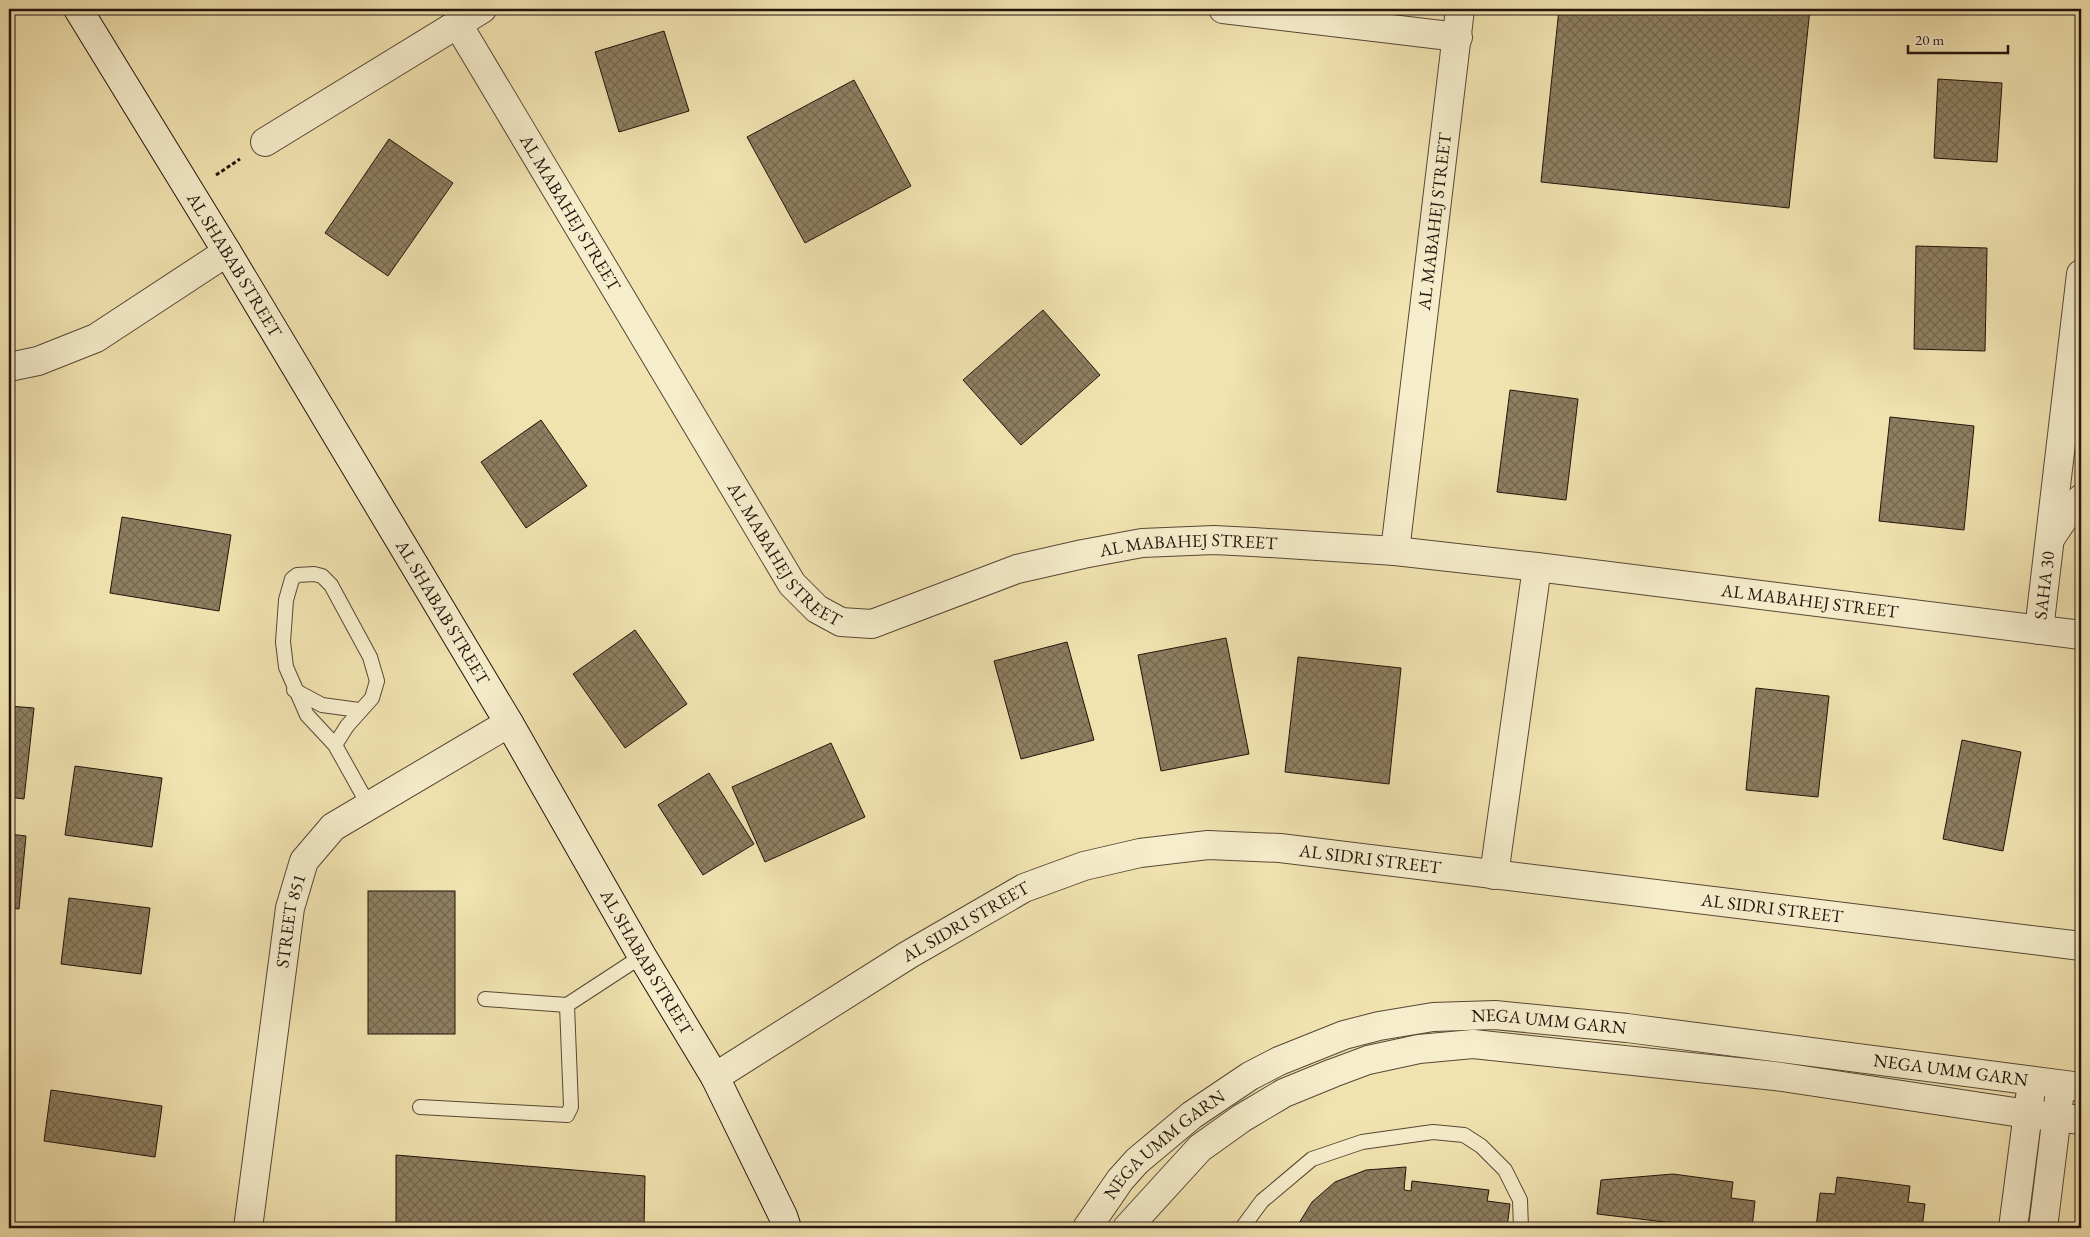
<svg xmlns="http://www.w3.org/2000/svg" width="2090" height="1237" font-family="'EB Garamond',serif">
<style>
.building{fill:url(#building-cross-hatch);stroke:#23130c}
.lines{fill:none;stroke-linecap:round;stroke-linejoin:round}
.lane-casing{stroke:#564735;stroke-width:16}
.street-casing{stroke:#564735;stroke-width:30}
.secondary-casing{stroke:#23130c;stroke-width:30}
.path{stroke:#23130c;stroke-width:3;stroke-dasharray:4 2.5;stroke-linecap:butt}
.lane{stroke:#f6edcc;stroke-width:14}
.street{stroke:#f6edcc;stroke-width:28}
.secondary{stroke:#f6edcc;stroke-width:28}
.labels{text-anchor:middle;stroke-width:4.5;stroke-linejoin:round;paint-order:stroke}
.street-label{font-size:18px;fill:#23130c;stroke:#f6edcc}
</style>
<defs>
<pattern id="building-cross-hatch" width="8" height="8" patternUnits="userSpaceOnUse" patternTransform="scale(1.25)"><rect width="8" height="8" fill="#8e7f61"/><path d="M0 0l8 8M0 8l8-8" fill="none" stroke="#74674e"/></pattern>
</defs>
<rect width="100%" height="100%" fill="#f1e3b0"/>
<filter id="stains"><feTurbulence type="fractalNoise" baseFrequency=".004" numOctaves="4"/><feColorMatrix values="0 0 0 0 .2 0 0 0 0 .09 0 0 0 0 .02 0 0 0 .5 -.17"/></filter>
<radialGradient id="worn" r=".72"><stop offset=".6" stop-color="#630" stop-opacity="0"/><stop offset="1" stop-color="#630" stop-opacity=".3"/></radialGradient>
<g class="building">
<polygon points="1559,9 1810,9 1789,208 1541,182"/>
<polygon points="664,31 689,111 619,132 595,52"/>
<polygon points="1938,79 2002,83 1997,162 1934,158"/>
<polygon points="854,80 911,186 805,243 747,137"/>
<polygon points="389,139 453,183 388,276 325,233"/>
<polygon points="1916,246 1987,248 1985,351 1914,349"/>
<polygon points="1043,310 1100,375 1021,445 963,380"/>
<polygon points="1510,390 1578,399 1566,500 1497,492"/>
<polygon points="1890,417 1974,426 1964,530 1879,521"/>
<polygon points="541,420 587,486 526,528 481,462"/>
<polygon points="122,517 231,535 219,611 110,593"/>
<polygon points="635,630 687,704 625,748 573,674"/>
<polygon points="1226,638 1249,754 1161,771 1138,655"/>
<polygon points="1067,642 1094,740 1021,759 994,661"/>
<polygon points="1298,657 1401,668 1389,784 1285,772"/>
<polygon points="1756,688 1829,696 1818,797 1746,790"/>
<polygon points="9,706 34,708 24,799 9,797"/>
<polygon points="1962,740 2021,752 2003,851 1943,839"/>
<polygon points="831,743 865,817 765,862 732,787"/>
<polygon points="75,766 162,778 152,847 65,835"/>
<polygon points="709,773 754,844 703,875 658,805"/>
<polygon points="9,834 26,836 19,909 9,908"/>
<rect x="368" y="891" width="87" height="143"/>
<polygon points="69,898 150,908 141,974 61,964"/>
<polygon points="51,1090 162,1106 155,1157 44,1141"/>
<polygon points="396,1155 645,1176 644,1228 396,1228"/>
<polygon points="1406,1167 1404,1190 1411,1191 1412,1181 1489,1190 1487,1201 1510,1204 1507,1228 1296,1228 1312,1202 1335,1182 1366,1170"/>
<polygon points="1673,1174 1733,1182 1731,1198 1755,1201 1752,1228 1682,1228 1682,1224 1597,1214 1601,1180"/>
<polygon points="1837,1177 1910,1186 1908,1202 1925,1204 1922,1228 1816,1228 1820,1193 1835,1194"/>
</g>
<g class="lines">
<g class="lane-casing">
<g id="lane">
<polyline points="294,690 322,705 359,710"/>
<polyline points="335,745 347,726 372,698 377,681 370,657 331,585 322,576 314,574 297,575 292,579 286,600 283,642 286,667 307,715 335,745 369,806"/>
<polyline points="485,999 567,1005"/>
<polyline points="420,1107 567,1115 571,1107 567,1005 642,956"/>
<polyline points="1242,1228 1262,1201 1312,1159 1362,1142 1433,1132 1464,1135 1481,1146 1505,1170 1520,1200 1521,1228"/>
</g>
</g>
<g class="street-casing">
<g id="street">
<polyline points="1223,9 1458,37"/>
<path id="s1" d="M457,23L792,584L817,609L841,622L872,624L1017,569L1083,554L1142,543L1214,540L1253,542L1395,551L1537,567L2081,635"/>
<polyline points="265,142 482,9"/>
<polyline points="9,367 38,361 96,338 227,252"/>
<polyline points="2050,539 2068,512 2081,499"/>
<path id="s2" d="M1395,551L1460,9"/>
<path id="s3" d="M2039,630L2081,274"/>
<polyline points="1494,875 1537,567"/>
<path id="s4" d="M715,1077L908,955L1024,888L1084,866L1140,853L1208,845L1280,848L2081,946"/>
<path id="s5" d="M248,1228L290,908L304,861L333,827L509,723"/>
<path id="s6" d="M1087,1228L1120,1180L1137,1161L1192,1115L1250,1076L1279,1061L1344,1035L1379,1026L1433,1017L1495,1015L1627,1028L2081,1087"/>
<polyline points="1127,1228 1200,1148 1242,1118 1284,1093 1333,1073 1368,1060 1419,1049 1473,1044 1775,1076 2028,1114 2081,1120"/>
<polyline points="2013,1228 2030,1097"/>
<polyline points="2043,1228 2059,1098"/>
</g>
</g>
<g class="secondary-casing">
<g id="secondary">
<path id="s7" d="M78,9L227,252L509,723L642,956L715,1077L783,1216L787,1228"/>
</g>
</g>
<polyline class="path" points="216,175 240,159"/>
<use href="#lane" class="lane"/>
<use href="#street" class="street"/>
<use href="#secondary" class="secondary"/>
</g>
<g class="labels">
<g class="street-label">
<text dy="6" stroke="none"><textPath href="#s1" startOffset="221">AL MABAHEJ STREET</textPath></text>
<text dy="6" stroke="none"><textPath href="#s2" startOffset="332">AL MABAHEJ STREET</textPath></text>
<text dy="6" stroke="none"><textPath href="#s7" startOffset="300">AL SHABAB STREET</textPath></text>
<text dy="6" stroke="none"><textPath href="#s1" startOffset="1076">AL MABAHEJ STREET</textPath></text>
<text dy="6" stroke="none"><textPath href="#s1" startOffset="626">AL MABAHEJ STREET</textPath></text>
<text dy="6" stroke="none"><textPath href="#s3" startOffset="45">SAHA 30</textPath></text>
<text dy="6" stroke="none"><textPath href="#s1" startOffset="1701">AL MABAHEJ STREET</textPath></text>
<text dy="6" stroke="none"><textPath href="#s7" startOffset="705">AL SHABAB STREET</textPath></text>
<text dy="6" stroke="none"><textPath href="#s4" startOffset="715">AL SIDRI STREET</textPath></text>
<text dy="6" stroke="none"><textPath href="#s4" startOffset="1120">AL SIDRI STREET</textPath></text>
<text dy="6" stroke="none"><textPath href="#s5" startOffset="310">STREET 851</textPath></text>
<text dy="6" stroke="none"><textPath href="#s4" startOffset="295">AL SIDRI STREET</textPath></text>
<text dy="6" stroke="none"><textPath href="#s7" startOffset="1110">AL SHABAB STREET</textPath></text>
<text dy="6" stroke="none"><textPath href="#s6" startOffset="535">NEGA UMM GARN</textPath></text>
<text dy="6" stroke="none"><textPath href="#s6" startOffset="940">NEGA UMM GARN</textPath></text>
<text dy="6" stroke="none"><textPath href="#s6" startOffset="115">NEGA UMM GARN</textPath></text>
</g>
</g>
<rect width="2090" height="1237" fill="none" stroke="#f1e3b0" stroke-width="30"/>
<rect x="10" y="10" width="2070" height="1217" fill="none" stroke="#23130c" stroke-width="2.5"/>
<rect x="15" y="15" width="2060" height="1207" fill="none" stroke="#23130c"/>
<path d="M1908 45v8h100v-8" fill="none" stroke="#23130c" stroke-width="2.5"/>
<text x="1915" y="45" font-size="15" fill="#23130c" stroke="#f6edcc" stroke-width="4" paint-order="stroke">20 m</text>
<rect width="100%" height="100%" filter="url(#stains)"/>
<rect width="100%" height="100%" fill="url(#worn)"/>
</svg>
